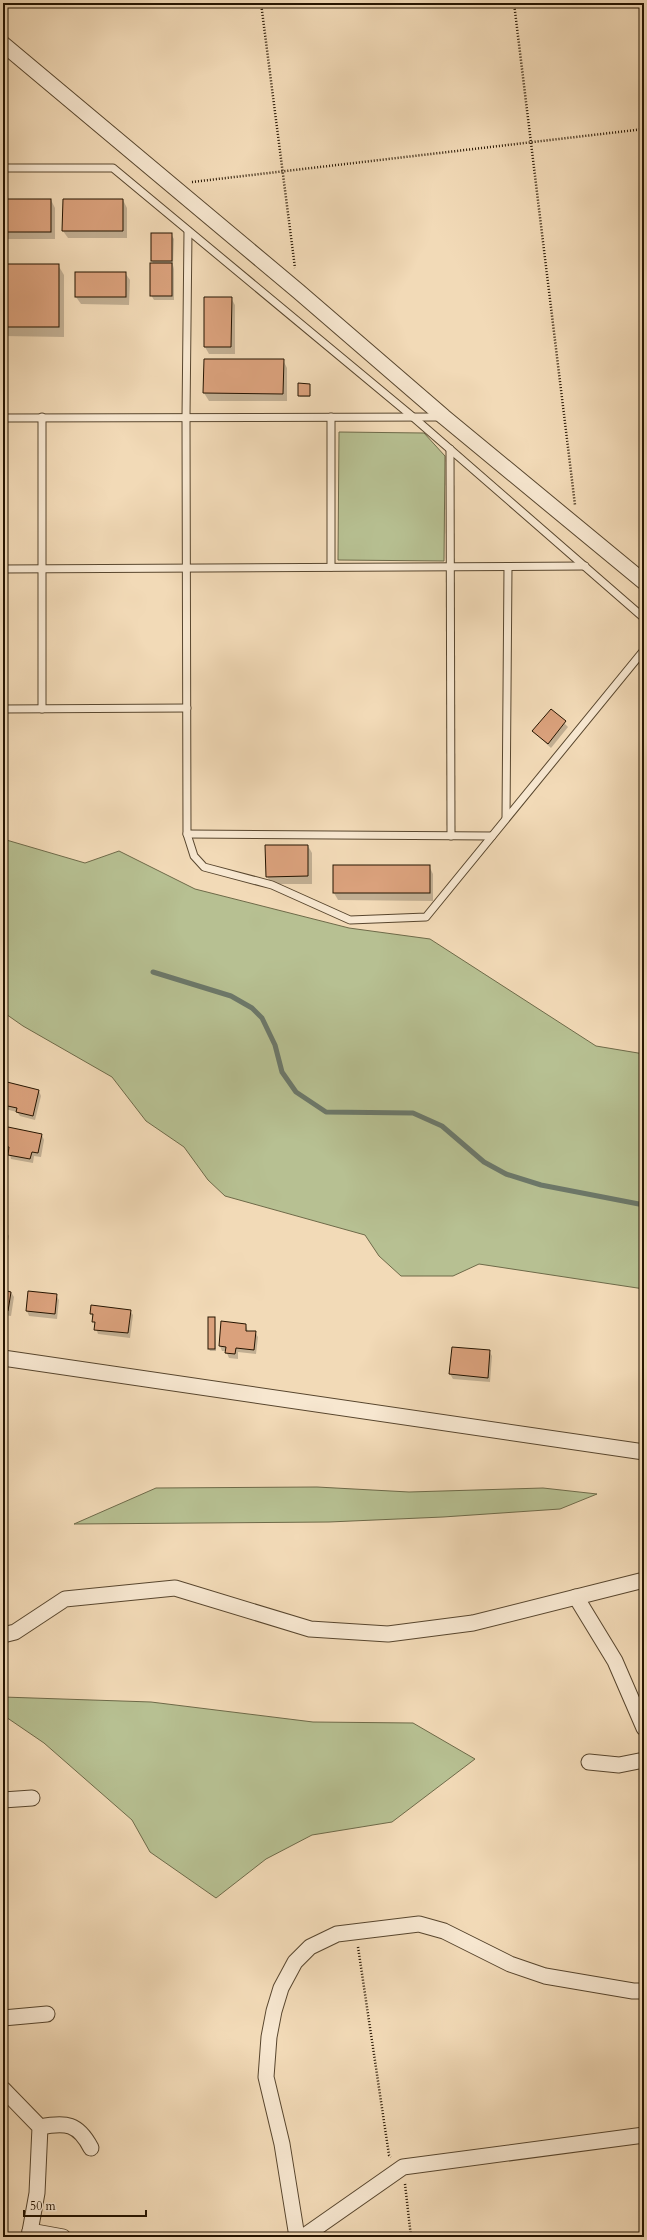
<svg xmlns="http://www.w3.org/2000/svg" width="647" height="2240" font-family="Cardo,serif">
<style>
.green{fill:#b7c092;stroke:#6e6a49}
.shadow{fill:#0003}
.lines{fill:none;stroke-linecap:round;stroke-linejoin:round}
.stream{stroke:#6c786a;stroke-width:5}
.building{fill:#daa17c;stroke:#251400}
.service-casing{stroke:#58462e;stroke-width:9}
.minor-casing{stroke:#58462e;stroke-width:17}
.path{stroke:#251400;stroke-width:2.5;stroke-dasharray:1 2;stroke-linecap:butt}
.service{stroke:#f7e7d0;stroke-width:7}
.minor{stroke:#f7e7d0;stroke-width:15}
</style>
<rect width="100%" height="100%" fill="#f2dab7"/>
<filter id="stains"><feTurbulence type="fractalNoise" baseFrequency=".005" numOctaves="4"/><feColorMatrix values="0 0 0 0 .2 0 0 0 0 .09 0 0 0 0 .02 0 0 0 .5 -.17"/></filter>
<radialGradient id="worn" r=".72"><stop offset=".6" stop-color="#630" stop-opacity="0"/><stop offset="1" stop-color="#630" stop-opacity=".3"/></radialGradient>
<g class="green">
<polygon points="339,432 424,433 445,456 444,561 338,560"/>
<polygon points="3,839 85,863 119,851 195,889 349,928 430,939 596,1046 644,1054 644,1289 479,1264 453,1276 401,1276 379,1256 365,1235 225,1196 208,1180 184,1147 146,1121 112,1077 23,1026 3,1012"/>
<polygon points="317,1487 409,1492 543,1488 597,1494 560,1509 443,1517 329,1522 74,1524 156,1488"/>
<polygon points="3,1697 151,1702 313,1722 413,1723 475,1759 392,1822 312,1835 266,1859 216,1898 150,1852 132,1820 44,1743 3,1715"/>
</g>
<g class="shadow">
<polygon points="3,200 51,200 55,208 55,239 3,239"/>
<polygon points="123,200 127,208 127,238 68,238 63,231"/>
<polygon points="171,234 174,239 173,265 174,269 174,300 154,300 151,295 153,264 152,260"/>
<polygon points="3,265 58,265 64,275 64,337 3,336"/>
<polygon points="125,273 130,280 129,305 81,304 76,297"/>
<polygon points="231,298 235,305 235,354 209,354 205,347"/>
<polygon points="205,360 283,360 287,368 287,401 209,401 204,393"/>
<polygon points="309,385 310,397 300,397 299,395"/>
<polygon points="551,710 568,727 551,748 533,731"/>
<polygon points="308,846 312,853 312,884 271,884 267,876"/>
<polygon points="429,866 433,874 433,901 338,900 334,893"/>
<polygon points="8,1084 39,1091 41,1096 35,1120 20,1116 17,1112 5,1109 3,1103"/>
<polygon points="3,1127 42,1135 44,1140 41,1157 34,1156 33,1163 11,1159 9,1151 6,1151 3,1146"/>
<polygon points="3,1231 6,1231 9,1236 8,1241 3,1240"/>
<polygon points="3,1291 11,1292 14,1297 11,1316 3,1315"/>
<polygon points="56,1295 59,1300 57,1319 29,1316 27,1311"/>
<polygon points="130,1311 133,1315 130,1338 98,1334 91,1313"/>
<polygon points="209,1318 214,1318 215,1320 216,1351 210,1351 209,1349"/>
<polygon points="246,1325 248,1332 255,1332 258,1337 256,1354 238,1352 238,1359 229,1358 226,1351 222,1351 220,1346"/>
<polygon points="452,1348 489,1351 492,1356 490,1382 453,1379 450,1374"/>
</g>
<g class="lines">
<polyline class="stream" points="153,972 231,996 252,1008 262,1018 275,1045 282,1072 296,1092 326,1112 413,1113 442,1126 484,1162 506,1174 541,1185 644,1205"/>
</g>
<g class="building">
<rect x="3" y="199" width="48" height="33"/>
<polygon points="63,199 123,199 123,231 62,231"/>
<rect x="151" y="233" width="21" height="28"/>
<rect x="150" y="263" width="22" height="33"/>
<rect x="3" y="264" width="56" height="63"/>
<rect x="75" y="272" width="51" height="25"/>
<polygon points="204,297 232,297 231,347 204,347"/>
<polygon points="204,359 284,359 283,394 203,393"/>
<polygon points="298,383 310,384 310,396 298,396"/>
<polygon points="551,709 566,721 548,744 532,731"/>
<polygon points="265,845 308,845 308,876 266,877"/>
<rect x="333" y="865" width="97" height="28"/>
<polygon points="7,1082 39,1090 33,1116 16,1112 17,1108 3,1105"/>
<polygon points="3,1126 42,1134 38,1153 32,1152 30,1159 8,1155 9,1147 3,1146"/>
<polygon points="3,1290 11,1292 8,1311 3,1310"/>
<polygon points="28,1291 57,1294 55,1314 26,1311"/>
<polygon points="91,1305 131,1310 128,1333 94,1330 95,1322 92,1322 93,1314 90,1314"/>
<rect x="208" y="1317" width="7" height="32"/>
<polygon points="221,1321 246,1324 246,1331 256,1331 254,1350 236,1348 235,1354 225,1353 226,1347 219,1346"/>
<polygon points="452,1347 490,1350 488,1378 449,1374"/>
</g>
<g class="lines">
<g class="service-casing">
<g id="service">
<polyline points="3,168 113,168 413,417 644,618"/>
<polyline points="188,231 186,417 187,834 194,856 204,867 272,885 350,920 426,917 644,650"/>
<polyline points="42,417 42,709"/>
<polyline points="331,417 331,567"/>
<polyline points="3,418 441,417"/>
<polyline points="450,449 451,836"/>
<polyline points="3,569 585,566"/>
<polyline points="3,709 187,708"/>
<polyline points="506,818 508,567"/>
<polyline points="187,834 492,836"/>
</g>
</g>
<g class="minor-casing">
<g id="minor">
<polyline points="3,44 298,291 444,417 644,582"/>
<polyline points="3,1358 644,1452"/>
<polyline points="576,1597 615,1661 644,1728"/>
<polyline points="3,1635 15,1632 65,1599 175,1588 310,1629 388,1634 473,1623 644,1580"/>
<polyline points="589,1762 619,1765 644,1760"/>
<polyline points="3,1800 32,1798"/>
<polyline points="3,2018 47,2014"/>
<polyline points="3,2089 40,2127 37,2193 29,2237"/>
<path d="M40,2127C66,2122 78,2123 91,2148"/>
<polyline points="30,2231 63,2237"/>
<polyline points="297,2237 282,2144 266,2077 269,2037 274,2011 281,1988 295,1962 310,1947 337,1934 419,1924 444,1931 510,1964 545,1976 633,1991 644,1991"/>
<polyline points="303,2237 403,2167 644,2135"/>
</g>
</g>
<g class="path">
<polyline points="261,3 295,268"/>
<polyline points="514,3 575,505"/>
<polyline points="192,182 644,129"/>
<polyline points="358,1947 389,2155 391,2157"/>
<polyline points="405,2184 411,2237"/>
</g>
<use href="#service" class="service"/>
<use href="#minor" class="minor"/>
</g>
<rect width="647" height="2240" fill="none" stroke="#f2dab7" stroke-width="16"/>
<rect x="4" y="4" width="639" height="2232" fill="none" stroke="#251400" stroke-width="2"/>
<rect x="8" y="8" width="631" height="2224" fill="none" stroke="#251400"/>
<path d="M24 2210v6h122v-6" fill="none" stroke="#251400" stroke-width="2"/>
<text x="30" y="2210" font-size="12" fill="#251400" stroke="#f7e7d0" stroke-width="3" paint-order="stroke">50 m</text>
<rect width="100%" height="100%" filter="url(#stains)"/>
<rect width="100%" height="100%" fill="url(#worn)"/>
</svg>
